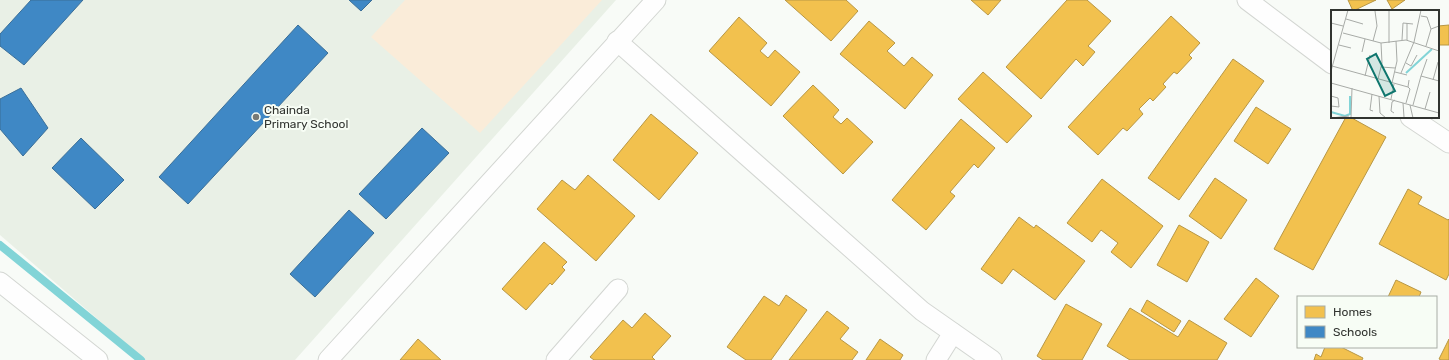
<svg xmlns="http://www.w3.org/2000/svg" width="1449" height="360" font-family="Rubik,sans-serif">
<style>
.built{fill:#e9f0e6}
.green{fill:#faecd9}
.homes{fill:#f2c14e;stroke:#b89745}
.schools{fill:#3f88c5;stroke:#3b6f98}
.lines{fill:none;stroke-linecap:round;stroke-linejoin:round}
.stream{stroke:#82d4d7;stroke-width:8}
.street-casing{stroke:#d3d6d2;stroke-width:21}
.street{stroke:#fefefe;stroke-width:19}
.poi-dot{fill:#777a76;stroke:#f7fdf5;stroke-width:1.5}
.labels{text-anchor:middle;stroke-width:4;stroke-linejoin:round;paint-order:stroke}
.poi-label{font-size:12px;fill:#313430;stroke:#f7fdf5;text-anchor:start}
.inset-river{fill:none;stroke:#82d4d7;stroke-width:2}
.inset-road{fill:none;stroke:#a8aba7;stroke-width:1}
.view{fill:#0f766e;fill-opacity:0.15;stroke:#0f766e;stroke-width:2}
.inset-edge{fill:none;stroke:#313430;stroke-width:2}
</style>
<rect width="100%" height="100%" fill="#f8fbf7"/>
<polygon class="built" points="0,0 616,0 295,360 145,360 0,235"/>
<polygon class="green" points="405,0 602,0 480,133 371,37"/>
<g class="homes">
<polygon points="785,0 846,0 858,11 831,41"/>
<polygon points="971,0 1001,0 988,15"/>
<polygon points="1067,0 1087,0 1111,21 1088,46 1095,52 1083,66 1076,59 1041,99 1006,67"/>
<polygon points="1348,0 1376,0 1353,11"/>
<polygon points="1387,0 1405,0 1392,9"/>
<polygon points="1171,16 1200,43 1189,55 1192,58 1177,74 1174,72 1163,84 1166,87 1153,101 1150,98 1139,109 1143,114 1127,131 1123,128 1098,155 1068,127"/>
<polygon points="739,17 767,43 760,51 768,58 775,50 800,72 771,106 709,51"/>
<polygon points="869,21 895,43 887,51 904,66 912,57 933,75 905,109 840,54"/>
<polygon points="1449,25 1449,45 1438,45 1438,26"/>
<polygon points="1233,59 1264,81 1179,200 1148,178"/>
<polygon points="983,72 1032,116 1007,143 958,99"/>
<polygon points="813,85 839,110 833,117 841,124 847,118 873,142 843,174 783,116"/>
<polygon points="1256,107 1291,129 1268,164 1234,141"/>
<polygon points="651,114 698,153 659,200 613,160"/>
<polygon points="1346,117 1350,117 1386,137 1313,270 1274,249"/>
<polygon points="961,119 995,148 978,168 974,164 950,192 955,196 926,230 892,200"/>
<polygon points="588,175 635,216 596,261 537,209 562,180 575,190"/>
<polygon points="1215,178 1247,200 1221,239 1189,216"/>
<polygon points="1102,179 1163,226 1131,268 1111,252 1118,243 1101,230 1092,242 1067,223"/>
<polygon points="1408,189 1422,197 1418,204 1448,220 1449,219 1449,274 1446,280 1379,244"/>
<polygon points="1019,217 1034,228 1036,225 1085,261 1055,300 1013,269 1002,284 981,269"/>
<polygon points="1179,225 1209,242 1187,282 1157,265"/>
<polygon points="544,242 567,262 562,267 565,270 552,285 550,283 526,310 502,289"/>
<polygon points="1256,278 1279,296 1251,337 1224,319"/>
<polygon points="1396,280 1421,292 1419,297 1388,297"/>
<polygon points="786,295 807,310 771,360 746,360 727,347 764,296 779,306"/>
<polygon points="1147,300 1181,321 1174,332 1141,311"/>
<polygon points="1066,304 1102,324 1082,360 1043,360 1037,356"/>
<polygon points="1130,308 1178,337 1189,320 1227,343 1217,360 1130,360 1107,346"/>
<polygon points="827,311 849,328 840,339 858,352 852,360 789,360"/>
<polygon points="645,313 671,336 652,357 655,360 594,360 590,357 623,320 632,328"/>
<polygon points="418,339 441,360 400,360"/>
<polygon points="880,339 903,355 900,360 866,360"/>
<polygon points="1449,339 1449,360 1441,360 1439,359"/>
<polygon points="1325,347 1341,347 1363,358 1362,360 1314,360 1316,354 1321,357"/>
</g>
<g class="schools">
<polygon points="31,0 83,0 24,65 0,46 0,34"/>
<polygon points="349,0 372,0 361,11"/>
<polygon points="298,25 328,53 188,204 159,177"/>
<polygon points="21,88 48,128 23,156 0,129 0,99"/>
<polygon points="422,128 449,153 386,219 359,194"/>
<polygon points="81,138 124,180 95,209 52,168"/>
<polygon points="349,210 374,233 315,297 290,274"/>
</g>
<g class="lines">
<polyline class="stream" points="0,245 141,360"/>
<g class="street-casing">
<g id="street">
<polyline points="1247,0 1332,64"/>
<polyline points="617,41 922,311 992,360"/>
<polyline points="1410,117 1449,143"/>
<polyline points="0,282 98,360"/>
<polyline points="328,360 656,0"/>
<polyline points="556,360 618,289"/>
<polyline points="936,360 953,333"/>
</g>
</g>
<use href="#street" class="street"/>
</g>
<circle class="poi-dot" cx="256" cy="117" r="4"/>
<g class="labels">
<g class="poi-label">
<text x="264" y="114">Chainda<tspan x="264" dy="14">Primary School</tspan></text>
</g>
</g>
<g transform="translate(1331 10)">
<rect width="108" height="108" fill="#f8fbf7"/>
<path class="inset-river" d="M75,63L101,39M0,102L14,106L19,104V86"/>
<path class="inset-road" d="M29,0H48M58,0V33M90,6L96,7L100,19M15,9L32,14M0,13L12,16M12,23L50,33L75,30L108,41M71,30L72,13L82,14M76,30V13M42,31L46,16L44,1M8,35L20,38M95,36L100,19L108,16M31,42L34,29M75,53L80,56L86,45M1,56L77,77M50,57L64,58M0,61L17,0M64,62L76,65M70,63L83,32L90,0M34,66L39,45M90,66L96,49M47,69L51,53L50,33M102,70L107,52M0,73L108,103M61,73L66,51L65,31M41,84L39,100L42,101M0,86L7,88L8,97L0,96M48,86L49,103L55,108M60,89L63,74M72,93L73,107M75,93L79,79L77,77L78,70M79,95L82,108M82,95L90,66L108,71M94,99L99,82M63,103L60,101L61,92L64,90M0,108L18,106M20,108L21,78"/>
<path class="view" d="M45,44L64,81L54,86L36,49Z"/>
<rect width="108" height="108" class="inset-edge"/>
</g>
<rect x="1297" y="296" width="140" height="52" fill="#f7fdf5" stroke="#a8ada6"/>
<rect x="1305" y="306" width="20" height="12" fill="#f2c14e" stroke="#a8ada6"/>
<text x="1333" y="316" font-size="12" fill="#313430">Homes</text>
<rect x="1305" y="326" width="20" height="12" fill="#3f88c5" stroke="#a8ada6"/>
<text x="1333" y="336" font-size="12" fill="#313430">Schools</text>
</svg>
